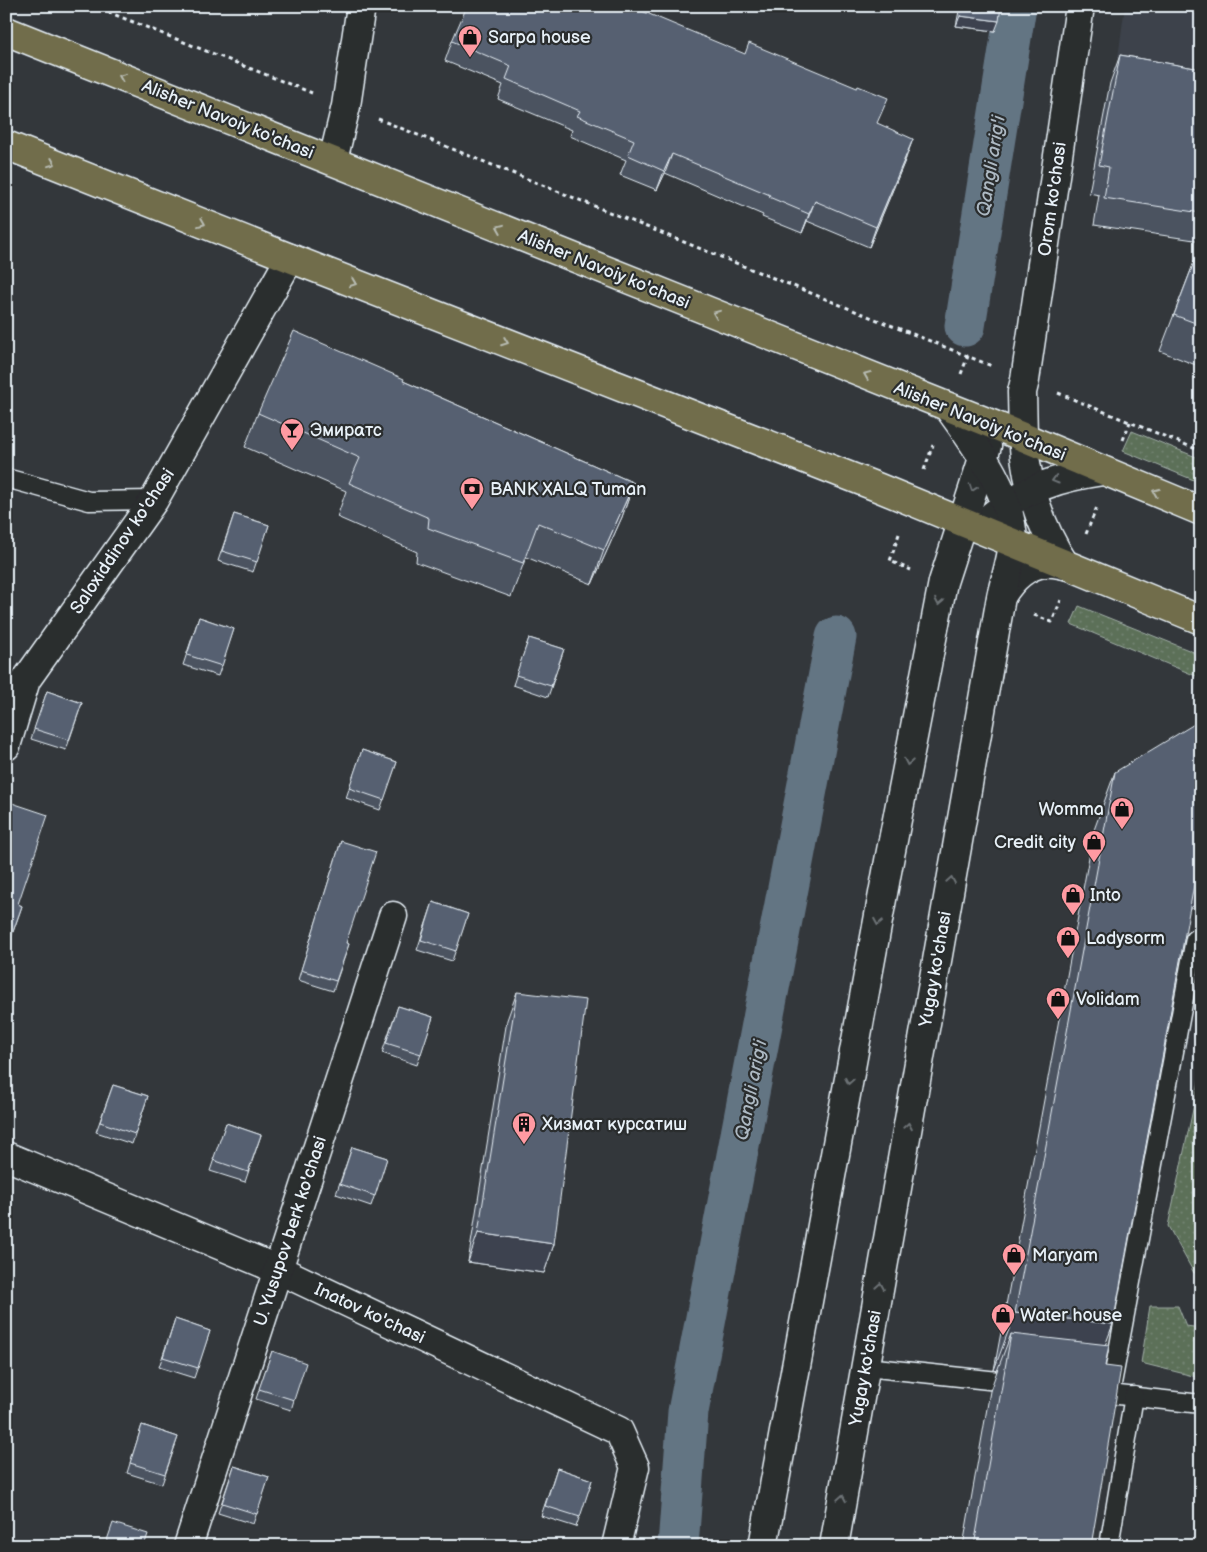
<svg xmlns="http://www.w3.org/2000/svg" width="1207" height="1552" font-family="'Balsamiq Sans',sans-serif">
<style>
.built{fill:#3e434b}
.grass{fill:url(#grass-dots);stroke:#a2b0a8}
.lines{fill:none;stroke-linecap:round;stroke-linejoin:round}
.canal{stroke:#647483;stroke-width:41}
.lane-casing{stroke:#e8f1f8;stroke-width:21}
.street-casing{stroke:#e8f1f8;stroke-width:31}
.secondary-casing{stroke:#e8f1f8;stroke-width:31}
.primary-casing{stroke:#e8f1f8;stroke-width:31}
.path{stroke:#e8f1f8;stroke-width:3;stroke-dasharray:4 4;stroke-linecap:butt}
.lane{stroke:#2a2d2e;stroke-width:18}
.street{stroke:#2a2d2e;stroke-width:28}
.secondary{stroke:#2a2d2e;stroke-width:28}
.primary{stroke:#716d4b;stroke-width:28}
.wall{fill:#4b5361;stroke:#e8f1f8}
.shaded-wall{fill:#3d434f;stroke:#e8f1f8}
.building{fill:#576071;stroke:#e8f1f8}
.oneway{stroke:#b8bcb3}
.oneway2{stroke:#6c7275}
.labels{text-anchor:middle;stroke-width:4.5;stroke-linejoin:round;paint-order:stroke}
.poi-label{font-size:18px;fill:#e8f1f8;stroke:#2a2d2e;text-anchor:start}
.street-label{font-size:18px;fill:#e8f1f8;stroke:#2a2d2e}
.water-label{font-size:19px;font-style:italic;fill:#adb9c3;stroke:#2a2d2e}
</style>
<defs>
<pattern id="grass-dots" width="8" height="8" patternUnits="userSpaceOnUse" patternTransform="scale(1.25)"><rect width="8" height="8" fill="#5c6f59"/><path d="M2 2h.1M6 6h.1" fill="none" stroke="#738472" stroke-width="1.8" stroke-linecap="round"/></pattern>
</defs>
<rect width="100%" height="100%" fill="#33373b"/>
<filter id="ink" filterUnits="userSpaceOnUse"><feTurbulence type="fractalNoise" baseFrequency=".02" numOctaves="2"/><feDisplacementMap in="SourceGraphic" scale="10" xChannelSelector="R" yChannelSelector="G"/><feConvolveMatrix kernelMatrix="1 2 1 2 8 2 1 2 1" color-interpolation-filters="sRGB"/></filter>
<g filter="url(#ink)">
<polygon class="built" points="1125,6 1201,6 1201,70 1118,58"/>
<g class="grass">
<polygon points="1132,431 1201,459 1201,483 1123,451"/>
<polygon points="1079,606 1201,655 1201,678 1071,624"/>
<polygon points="1201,1072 1201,1271 1194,1273 1168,1226"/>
<polygon points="1150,1306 1178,1306 1186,1326 1201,1328 1201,1378 1141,1363"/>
</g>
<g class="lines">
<g class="canal">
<polyline points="965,326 1016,6"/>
<polyline points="678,1546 688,1412 836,637"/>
</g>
<g class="lane-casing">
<g id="lane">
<polyline points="6,478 89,501 154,500"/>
<polyline points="866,1367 1017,1383"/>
<polyline points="1111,1389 1195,939 1201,936"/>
<polyline points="1100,1393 1201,1404"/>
<polyline points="1109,1546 1134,1396"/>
</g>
</g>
<g class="street-casing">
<g id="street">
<polyline points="333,160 346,106 361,6"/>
<polyline points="1023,437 1022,392 1025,380 1080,6"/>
<polyline points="6,746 26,680 154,500 290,258"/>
<polyline points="6,1156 277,1269 619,1431 635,1467 616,1546"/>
<polyline points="188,1546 393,916"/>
</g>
</g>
<g class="secondary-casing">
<g id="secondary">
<path d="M1023,437C1026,484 1039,525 1065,565"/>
<path d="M993,515C1025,488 1061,477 1103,471"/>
<path d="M1002,595C1012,579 1025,565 1045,563C1051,562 1059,564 1065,565"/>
<polyline points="763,1546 889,861 943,582 987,446"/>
<path d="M834,1546L1001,597C1004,582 1013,556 1013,541C1011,491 976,446 948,407"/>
</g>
</g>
<g class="primary-casing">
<g id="primary">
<polyline points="6,31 994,425 1201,511"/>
<polyline points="6,145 290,258 877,487 1201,620"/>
</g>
</g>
<g class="path">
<polyline points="93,6 312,93"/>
<polyline points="378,119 992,366"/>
<polyline points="961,374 968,356"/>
<polyline points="1058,393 1201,451"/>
<polyline points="1123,440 1130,422"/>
<polyline points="924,470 933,445"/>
<polyline points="899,534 890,561 911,570"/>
<polyline points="1086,534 1097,507"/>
<polyline points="1034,615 1052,622 1061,600"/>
</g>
<use href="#lane" class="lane"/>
<use href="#street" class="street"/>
<use href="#secondary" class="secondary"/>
<use href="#primary" class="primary"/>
</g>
<g class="wall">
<polygon points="645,6 643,12 878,124 906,158 869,247 807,221 802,233 762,217 763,215 665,173 657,190 620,175 626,160 570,136 572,130 498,99 503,85 445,61 452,41"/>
<polygon points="960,6 1001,6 995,31 956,26"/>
<polygon points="1120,55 1201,69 1201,241 1094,225 1099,195 1089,193 1110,83"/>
<polygon points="1201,244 1201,367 1160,351"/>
<polygon points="403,381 634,483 622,517 592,584 526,557 511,597 416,562 417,552 337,517 346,491 245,447 258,413"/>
<polygon points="234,514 269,525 253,572 218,561"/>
<polygon points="199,617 234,629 218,676 183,665"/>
<polygon points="529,638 564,649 548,697 513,685"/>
<polygon points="47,691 82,703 66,750 31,739"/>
<polygon points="362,750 397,762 380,810 346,798"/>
<polygon points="1115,772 1189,908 1113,1324 1105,1344 1105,1366 1091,1546 963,1546 990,1391 997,1371 994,1370 1094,830"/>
<polygon points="6,821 18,904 22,906 6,952"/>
<polygon points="341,841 346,943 349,944 333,991 298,980"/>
<polygon points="433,902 468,914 452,961 417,950"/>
<polygon points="517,992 554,1244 544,1273 468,1262 507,1020"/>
<polygon points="398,1006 433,1017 417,1065 382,1053"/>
<polygon points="113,1085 148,1096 132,1144 96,1132"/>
<polygon points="226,1123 261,1135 245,1182 210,1171"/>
<polygon points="352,1147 387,1158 371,1206 336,1194"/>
<polygon points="175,1319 210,1331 194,1378 159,1367"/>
<polygon points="272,1351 294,1400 291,1410 256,1399"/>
<polygon points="142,1425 178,1437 162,1484 127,1473"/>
<polygon points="234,1466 269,1477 253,1524 218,1513"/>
<polygon points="557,1468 592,1480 576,1527 541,1516"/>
</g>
<g class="shaded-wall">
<polygon points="960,16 999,21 995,31 956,26"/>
<polygon points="913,139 906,158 869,247 876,227"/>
<polygon points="672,154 665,173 657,190 664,171"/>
<polygon points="815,201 807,221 802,233 809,214"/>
<polygon points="634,483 622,517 592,584 604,550"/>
<polygon points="1201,857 1201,901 1178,916 1199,858"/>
<polygon points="478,1233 554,1244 544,1273 468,1262"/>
<polygon points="1015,1313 1113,1324 1092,1381 1011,1334 997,1371 994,1370"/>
</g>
<g class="building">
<polygon points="467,6 644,6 642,11 745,54 749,43 857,88 858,86 888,98 877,123 913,139 876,227 815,201 809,214 769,197 770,195 672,154 664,171 628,155 634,140 577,116 580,111 506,79 511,66 452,41"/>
<polygon points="962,6 1001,6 999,21 960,16"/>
<polygon points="1120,55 1201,69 1201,213 1104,198 1109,167 1099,165"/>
<polygon points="1201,244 1201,325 1174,315"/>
<polygon points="294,331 404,379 403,381 634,483 604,550 538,523 523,563 428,528 429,518 349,483 360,458 258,413"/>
<polygon points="234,514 269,525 257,562 222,551"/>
<polygon points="199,617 234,629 222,666 187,655"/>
<polygon points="529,638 564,649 551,686 516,675"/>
<polygon points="47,691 82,703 69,740 34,729"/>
<polygon points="1196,723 1201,725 1201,857 1199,858 1113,1324 1015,1313 1115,772"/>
<polygon points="362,750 397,762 384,800 349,788"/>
<polygon points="12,803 48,815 18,904 22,906 9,943 6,942 6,822"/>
<polygon points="341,841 376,852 346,943 349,944 336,981 301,970"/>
<polygon points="433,902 468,914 456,951 421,940"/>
<polygon points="517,992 586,1000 554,1244 478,1233"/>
<polygon points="398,1006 433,1017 421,1054 386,1043"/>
<polygon points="113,1085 148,1096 135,1134 100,1122"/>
<polygon points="226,1123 261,1135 248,1172 213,1160"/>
<polygon points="352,1147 387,1158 375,1196 340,1184"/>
<polygon points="175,1319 210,1331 198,1368 163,1357"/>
<polygon points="1011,1334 1109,1345 1105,1366 1121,1368 1091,1546 974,1546"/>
<polygon points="272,1351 306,1363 294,1400 259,1389"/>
<polygon points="142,1425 178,1437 165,1474 130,1463"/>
<polygon points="234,1466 269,1477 257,1514 222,1503"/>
<polygon points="557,1468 592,1480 580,1517 545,1506"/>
<polygon points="113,1523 148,1534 144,1546 105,1546"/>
</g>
<defs><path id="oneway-chevron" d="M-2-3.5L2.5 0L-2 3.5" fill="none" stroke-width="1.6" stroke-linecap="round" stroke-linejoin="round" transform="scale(1.25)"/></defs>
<g class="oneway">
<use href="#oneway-chevron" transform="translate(122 77) rotate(-158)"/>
<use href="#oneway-chevron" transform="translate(52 163) rotate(22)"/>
<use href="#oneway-chevron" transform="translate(202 223) rotate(22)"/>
<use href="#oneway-chevron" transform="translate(500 228) rotate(-158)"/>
<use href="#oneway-chevron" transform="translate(353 283) rotate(21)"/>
<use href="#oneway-chevron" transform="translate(716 314) rotate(-158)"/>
<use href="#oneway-chevron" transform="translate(505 342) rotate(21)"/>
<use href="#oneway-chevron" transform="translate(867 375) rotate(-158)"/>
<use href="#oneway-chevron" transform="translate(1156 492) rotate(-158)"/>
</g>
<g class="oneway2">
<use href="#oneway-chevron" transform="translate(1055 480) rotate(164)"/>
<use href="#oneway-chevron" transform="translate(973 488) rotate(109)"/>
<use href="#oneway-chevron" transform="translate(939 602) rotate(101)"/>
<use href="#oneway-chevron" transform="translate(908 762) rotate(101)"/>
<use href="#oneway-chevron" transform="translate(951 880) rotate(-80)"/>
<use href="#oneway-chevron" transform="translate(878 922) rotate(100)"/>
<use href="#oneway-chevron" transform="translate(849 1081) rotate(100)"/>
<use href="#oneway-chevron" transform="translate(908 1126) rotate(-80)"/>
<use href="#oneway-chevron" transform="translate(880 1286) rotate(-80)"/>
<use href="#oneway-chevron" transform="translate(842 1498) rotate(-80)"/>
</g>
</g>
<defs>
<g id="shop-pin" transform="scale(1.25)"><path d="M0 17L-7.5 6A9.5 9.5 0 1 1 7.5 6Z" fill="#ff9aa2" stroke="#2a2d2e"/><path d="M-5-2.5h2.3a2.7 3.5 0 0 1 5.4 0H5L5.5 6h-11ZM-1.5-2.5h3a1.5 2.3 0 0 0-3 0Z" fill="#111"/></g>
<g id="bar-pin" transform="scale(1.25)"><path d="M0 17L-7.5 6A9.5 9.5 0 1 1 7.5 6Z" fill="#ff9aa2" stroke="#2a2d2e"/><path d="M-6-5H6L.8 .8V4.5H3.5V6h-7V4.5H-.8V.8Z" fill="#111"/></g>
<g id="bank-pin" transform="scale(1.25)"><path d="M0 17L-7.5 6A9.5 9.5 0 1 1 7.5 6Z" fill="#ff9aa2" stroke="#2a2d2e"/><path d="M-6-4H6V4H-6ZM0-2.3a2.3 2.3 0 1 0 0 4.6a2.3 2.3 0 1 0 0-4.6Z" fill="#111"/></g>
<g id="building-pin" transform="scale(1.25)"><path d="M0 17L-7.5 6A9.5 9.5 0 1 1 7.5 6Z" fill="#ff9aa2" stroke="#2a2d2e"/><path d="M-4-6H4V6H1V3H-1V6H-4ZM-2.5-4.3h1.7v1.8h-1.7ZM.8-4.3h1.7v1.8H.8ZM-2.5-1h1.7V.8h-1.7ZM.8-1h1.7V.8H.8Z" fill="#111"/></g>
</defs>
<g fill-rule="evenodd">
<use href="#shop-pin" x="470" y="37"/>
<use href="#bar-pin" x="292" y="430"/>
<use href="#bank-pin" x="472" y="489"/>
<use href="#shop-pin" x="1122" y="809"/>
<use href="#shop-pin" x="1094" y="842"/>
<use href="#shop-pin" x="1073" y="895"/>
<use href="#shop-pin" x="1068" y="938"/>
<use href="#shop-pin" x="1058" y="999"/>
<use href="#building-pin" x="524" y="1124"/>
<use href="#shop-pin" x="1014" y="1255"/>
<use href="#shop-pin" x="1003" y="1315"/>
</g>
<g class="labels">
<g class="poi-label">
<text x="488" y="43">Sarpa house</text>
<text x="310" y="436">Эмиратс</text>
<text x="490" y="495">BANK XALQ Tuman</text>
<text x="1104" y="815" text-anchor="end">Womma</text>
<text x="1076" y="848" text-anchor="end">Credit city</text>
<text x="1090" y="901">Into</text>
<text x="1086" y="944">Ladysorm</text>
<text x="1076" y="1005">Volidam</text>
<text x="542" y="1130">Хизмат курсатиш</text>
<text x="1032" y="1261">Maryam</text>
<text x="1020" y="1321">Water house</text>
</g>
<g class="street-label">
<text transform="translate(228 119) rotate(22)" y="6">Alisher Navoiy ko'chasi</text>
<text transform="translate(1052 199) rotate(-82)" y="6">Orom ko'chasi</text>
<text transform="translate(604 269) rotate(22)" y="6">Alisher Navoiy ko'chasi</text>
<text transform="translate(980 421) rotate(22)" y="6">Alisher Navoiy ko'chasi</text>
<text transform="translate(122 541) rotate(-56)" y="6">Saloxiddinov ko'chasi</text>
<text transform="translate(935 969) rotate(-80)" y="6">Yugay ko'chasi</text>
<text transform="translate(290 1231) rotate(-72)" y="6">U. Yusupov berk ko'chasi</text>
<text transform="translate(370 1313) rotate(25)" y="6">Inatov ko'chasi</text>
<text transform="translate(865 1368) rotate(-80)" y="6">Yugay ko'chasi</text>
</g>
<g class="water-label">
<text transform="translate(990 166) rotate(-81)" y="7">Qangli arig'i</text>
<text transform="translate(750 1090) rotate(-79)" y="7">Qangli arig'i</text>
</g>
</g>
<rect width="1207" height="1552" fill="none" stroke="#2a2d2e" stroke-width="25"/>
<rect x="12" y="12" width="1182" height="1527" fill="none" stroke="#e8f1f8" stroke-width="2" filter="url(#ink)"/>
</svg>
